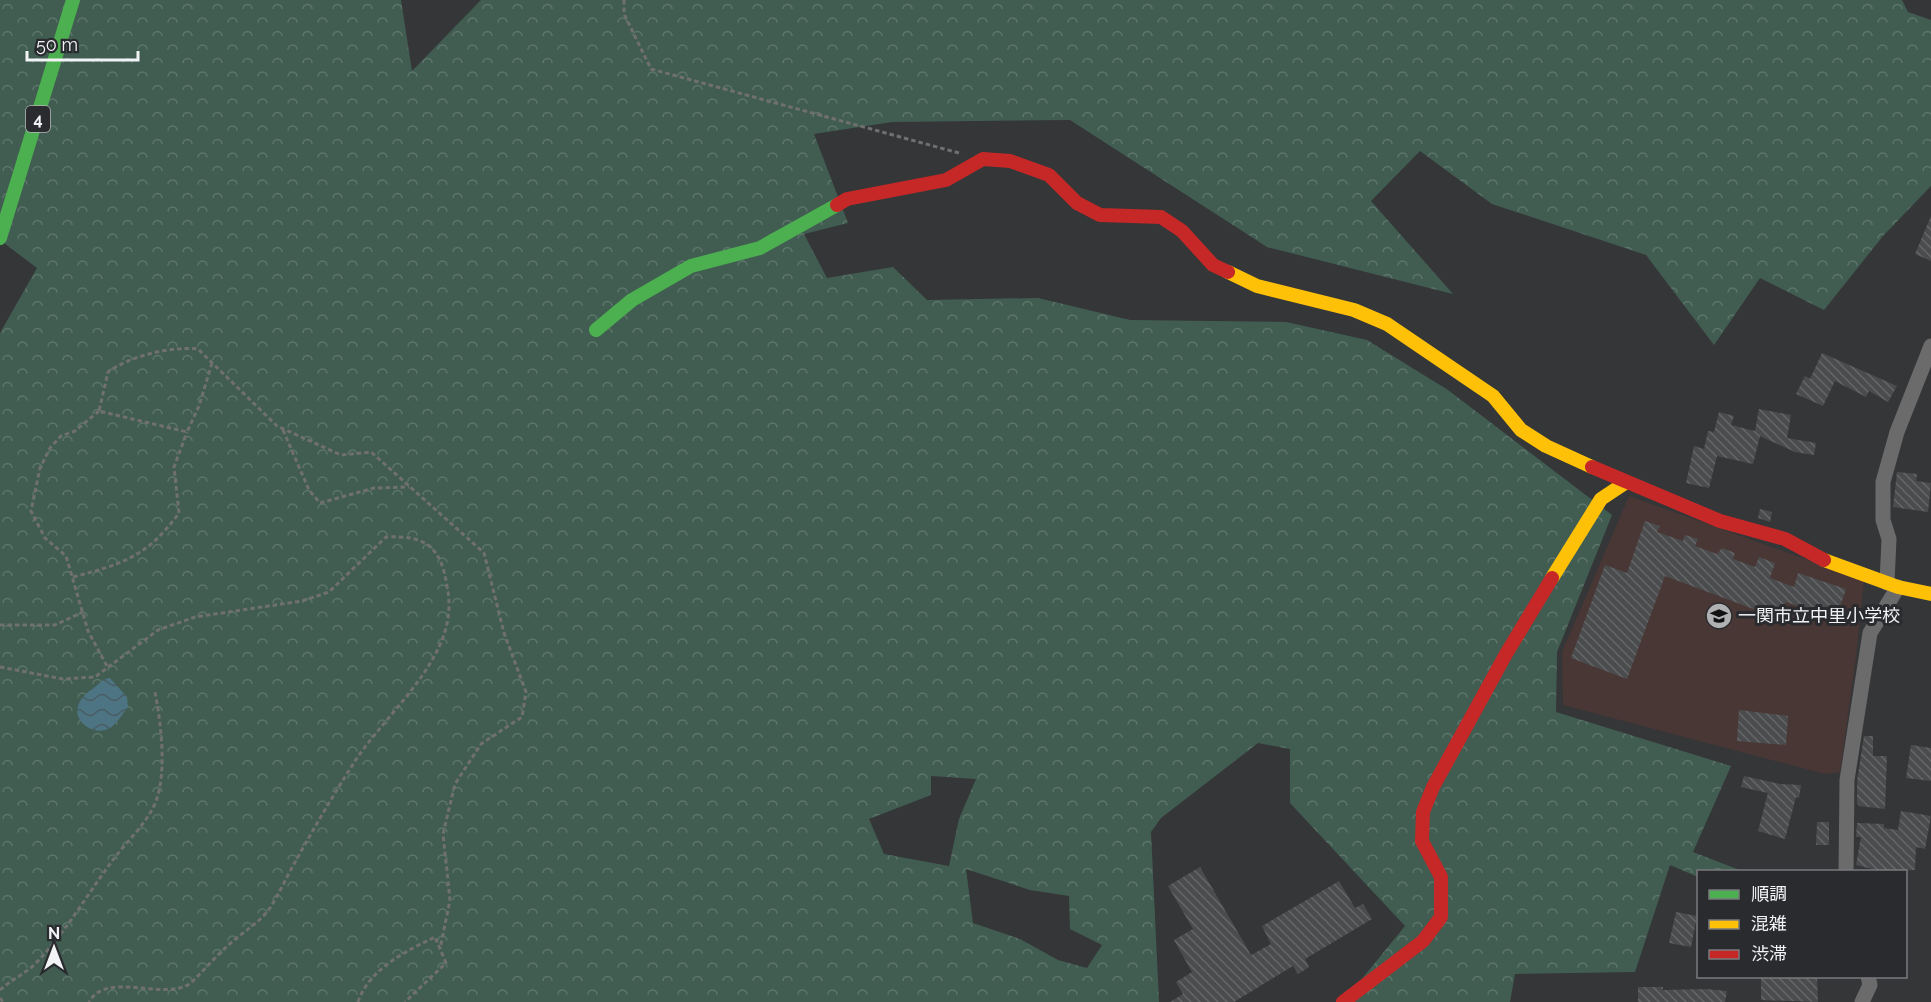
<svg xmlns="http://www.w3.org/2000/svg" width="1931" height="1002" font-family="Raleway,'Noto Sans JP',sans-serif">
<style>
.education{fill:#493735}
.forest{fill:url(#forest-crowns);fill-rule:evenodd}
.water{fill:url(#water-waves)}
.building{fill:url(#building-back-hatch)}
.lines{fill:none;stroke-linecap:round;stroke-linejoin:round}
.path{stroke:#707071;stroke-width:3;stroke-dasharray:4.5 3;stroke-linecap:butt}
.street{stroke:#6b6b6b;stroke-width:15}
.fast{stroke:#4caf50;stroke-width:14}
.slow{stroke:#ffc107;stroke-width:14}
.jam{stroke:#c62828;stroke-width:14}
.labels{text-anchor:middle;stroke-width:6;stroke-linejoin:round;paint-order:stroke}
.shield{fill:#292b2f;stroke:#b5b7ba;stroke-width:1.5}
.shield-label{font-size:16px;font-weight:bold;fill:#f1f3f5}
.poi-label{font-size:18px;fill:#f1f3f5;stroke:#292b2f;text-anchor:start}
</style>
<defs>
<pattern id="forest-crowns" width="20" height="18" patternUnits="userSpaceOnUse" patternTransform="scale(1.5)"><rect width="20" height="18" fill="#415d51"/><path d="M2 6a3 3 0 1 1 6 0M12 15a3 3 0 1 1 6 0" fill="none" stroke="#5d756b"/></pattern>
<pattern id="water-waves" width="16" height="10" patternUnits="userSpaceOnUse" patternTransform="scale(1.5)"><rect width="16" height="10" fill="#4c7483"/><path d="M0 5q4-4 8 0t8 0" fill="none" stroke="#4a5c64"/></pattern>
<pattern id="building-back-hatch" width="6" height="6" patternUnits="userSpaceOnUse" patternTransform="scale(1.5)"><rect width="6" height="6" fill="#4b4c4e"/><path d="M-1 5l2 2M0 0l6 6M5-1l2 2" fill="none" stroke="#656668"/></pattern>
</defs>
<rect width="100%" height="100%" fill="#343638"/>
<polygon class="education" points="1629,496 1864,580 1856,657 1840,772 1825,774 1563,705 1562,652"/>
<path class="forest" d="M0,0H401L412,71L481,0H1902L1908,12L1931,20V186L1883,236L1824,310L1760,278L1714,345L1646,255L1492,204L1420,151L1371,201L1453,294L1267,247L1070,120L892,122L814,134L848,223L804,234L827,278L893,267L927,300L1038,298L1130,320L1286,322L1367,340L1448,390L1612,515L1557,652L1556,712L1731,766L1693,852L1742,871L1698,872V877L1670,865L1635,972L1515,974L1510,1002H1343L1405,926L1290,803V749L1258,743L1161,818L1151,832L1159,1002H0V333L37,268L0,240ZM931,776L976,779L959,819L949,866L884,854L869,819L931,795ZM966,869L1030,890L1069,896L1070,929L1102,945L1087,968L1058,960L1020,939L973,923Z"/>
<path class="water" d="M110,678L127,697L128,707C123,713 116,725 110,728C92,738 68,718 81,700C84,694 90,691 95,687C101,682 102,679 110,678Z"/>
<g class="building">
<polygon points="1931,216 1931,261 1915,254"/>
<polygon points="1822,353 1897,386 1888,402 1869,391 1866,397 1835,381 1823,406 1796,394 1805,376 1810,379"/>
<polygon points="1759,409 1791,415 1787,438 1816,443 1814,455 1795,452 1760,436 1753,464 1717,456 1709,488 1686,483 1694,446 1704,449 1708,431 1714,432 1719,412 1734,416 1731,425 1755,431"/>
<polygon points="1897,472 1917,474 1916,481 1931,483 1928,512 1893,507"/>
<polygon points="1760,509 1772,512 1770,522 1758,518"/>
<polygon points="1645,521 1660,526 1657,532 1683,541 1685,535 1698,539 1695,546 1717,554 1722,548 1735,553 1733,559 1755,567 1759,557 1775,563 1770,578 1794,587 1798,573 1846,589 1836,619 1786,602 1780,619 1665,576 1627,679 1571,658 1605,565 1627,573"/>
<polygon points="1739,710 1788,716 1786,745 1737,741"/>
<polygon points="1864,736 1873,736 1873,756 1887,756 1885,809 1859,806 1857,803 1857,781"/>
<polygon points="1911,745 1931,748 1931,781 1906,778"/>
<polygon points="1744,776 1780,784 1801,785 1799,798 1796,797 1785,839 1758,831 1768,793 1741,787"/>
<polygon points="1901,811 1931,816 1925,849 1916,847 1915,870 1876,870 1856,865 1861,837 1856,837 1857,823 1884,824 1884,828 1898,830"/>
<polygon points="1817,822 1829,822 1829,845 1816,845"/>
<polygon points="1200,867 1251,955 1271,944 1262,926 1339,881 1355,908 1363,904 1372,919 1305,959 1309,967 1298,974 1293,966 1234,1002 1170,1002 1183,994 1176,982 1192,972 1174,940 1193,929 1168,886"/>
<polygon points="1676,912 1697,916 1691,947 1669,943"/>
<polygon points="1761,976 1817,977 1818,1002 1761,1000"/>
<polygon points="1638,987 1663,987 1663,990 1706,989 1727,991 1725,1002 1638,1002"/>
</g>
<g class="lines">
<g class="path">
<polyline points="624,0 624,14 651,69 959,153"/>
<path d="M212,363L199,406L187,432L99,411L108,372C130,356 171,346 198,349L277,426L341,455L371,452L484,553L504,633L526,692L522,717L481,744L455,784L443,834L450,900L440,949"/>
<polyline points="99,411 75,431 61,436 50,448 40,468 31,511 45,538 66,556 88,631 108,668"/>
<polyline points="283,430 309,490 320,503 374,488 409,487"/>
<path d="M73,577C123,564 148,556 179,513L174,467L187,432"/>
<polyline points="0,625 55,625 83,612"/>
<path d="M0,667L63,679L95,677L158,630L195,617L302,601L329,592L386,537C426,535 441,547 447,586C451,605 449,622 442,640C424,684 384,719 357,758C335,792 314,828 294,864C286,878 279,894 270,908C260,922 246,930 233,941C218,954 205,969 191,983C164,1002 107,970 89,1002"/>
<path d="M0,990C11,980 26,973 36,963C67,931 89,891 116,856C129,839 148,822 156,801C167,772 161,723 155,692"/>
<polyline points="0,998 3,1002"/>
<path d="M358,1002C369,969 406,951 435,937L446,963L405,1002"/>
</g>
<g class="street">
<polyline points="1887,583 1889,539 1883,520 1883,482 1897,432 1931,346"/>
<polyline points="1846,872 1847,780 1870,633 1898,587"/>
<polyline points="1862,1002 1870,985 1868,976"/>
</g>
<g class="fast">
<polyline points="0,238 73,0"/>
<polyline points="596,330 632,300 691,266 760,248 837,205"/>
</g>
<g class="slow">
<polyline points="1228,272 1257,286 1354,310 1387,324 1493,396 1521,430 1546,446 1592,467"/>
<polyline points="1824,560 1898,587 1931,594"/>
<polyline points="1552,578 1601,499 1625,483"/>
</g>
<g class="jam">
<polyline points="837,205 847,199 946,180 983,159 1010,161 1049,175 1077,203 1100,215 1161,217 1182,231 1213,265 1228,272"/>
<polyline points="1592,467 1720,521 1785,539 1824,560"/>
<polyline points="1343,1002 1423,941 1441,917 1441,877 1422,841 1423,812 1433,787 1506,654 1552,578"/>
</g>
</g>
<defs>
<g id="school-disc" transform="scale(1.35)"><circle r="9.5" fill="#afb1b3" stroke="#292b2f"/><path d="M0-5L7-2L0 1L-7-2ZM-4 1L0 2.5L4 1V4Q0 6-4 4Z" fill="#111"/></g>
</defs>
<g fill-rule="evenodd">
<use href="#school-disc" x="1719" y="616"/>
</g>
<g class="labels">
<rect class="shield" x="26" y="106" width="24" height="26" rx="4.5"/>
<g class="shield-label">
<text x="38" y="125">4</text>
</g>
<g class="poi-label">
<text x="1738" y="622">一関市立中里小学校</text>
</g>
</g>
<rect x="1697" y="870" width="210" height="108" fill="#292b2f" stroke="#797b7e" stroke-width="1.5"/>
<rect x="1709" y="890" width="30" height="9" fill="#4caf50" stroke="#797b7e" stroke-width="1.5"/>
<text x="1751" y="900" font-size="18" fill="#f1f3f5">順調</text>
<rect x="1709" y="920" width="30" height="9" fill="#ffc107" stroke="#797b7e" stroke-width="1.5"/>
<text x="1751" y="930" font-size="18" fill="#f1f3f5">混雑</text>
<rect x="1709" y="950" width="30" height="9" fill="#c62828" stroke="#797b7e" stroke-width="1.5"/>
<text x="1751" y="960" font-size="18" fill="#f1f3f5">渋滞</text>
<g transform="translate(54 948)" stroke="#292b2f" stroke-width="4.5" paint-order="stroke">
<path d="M0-4.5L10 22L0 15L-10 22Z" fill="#f1f3f5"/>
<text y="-9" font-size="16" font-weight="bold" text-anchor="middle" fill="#f1f3f5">N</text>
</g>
<path d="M27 51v9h111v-9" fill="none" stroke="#f1f3f5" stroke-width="3"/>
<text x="36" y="51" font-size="18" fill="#f1f3f5" stroke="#292b2f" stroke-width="4.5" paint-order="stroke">50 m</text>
</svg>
